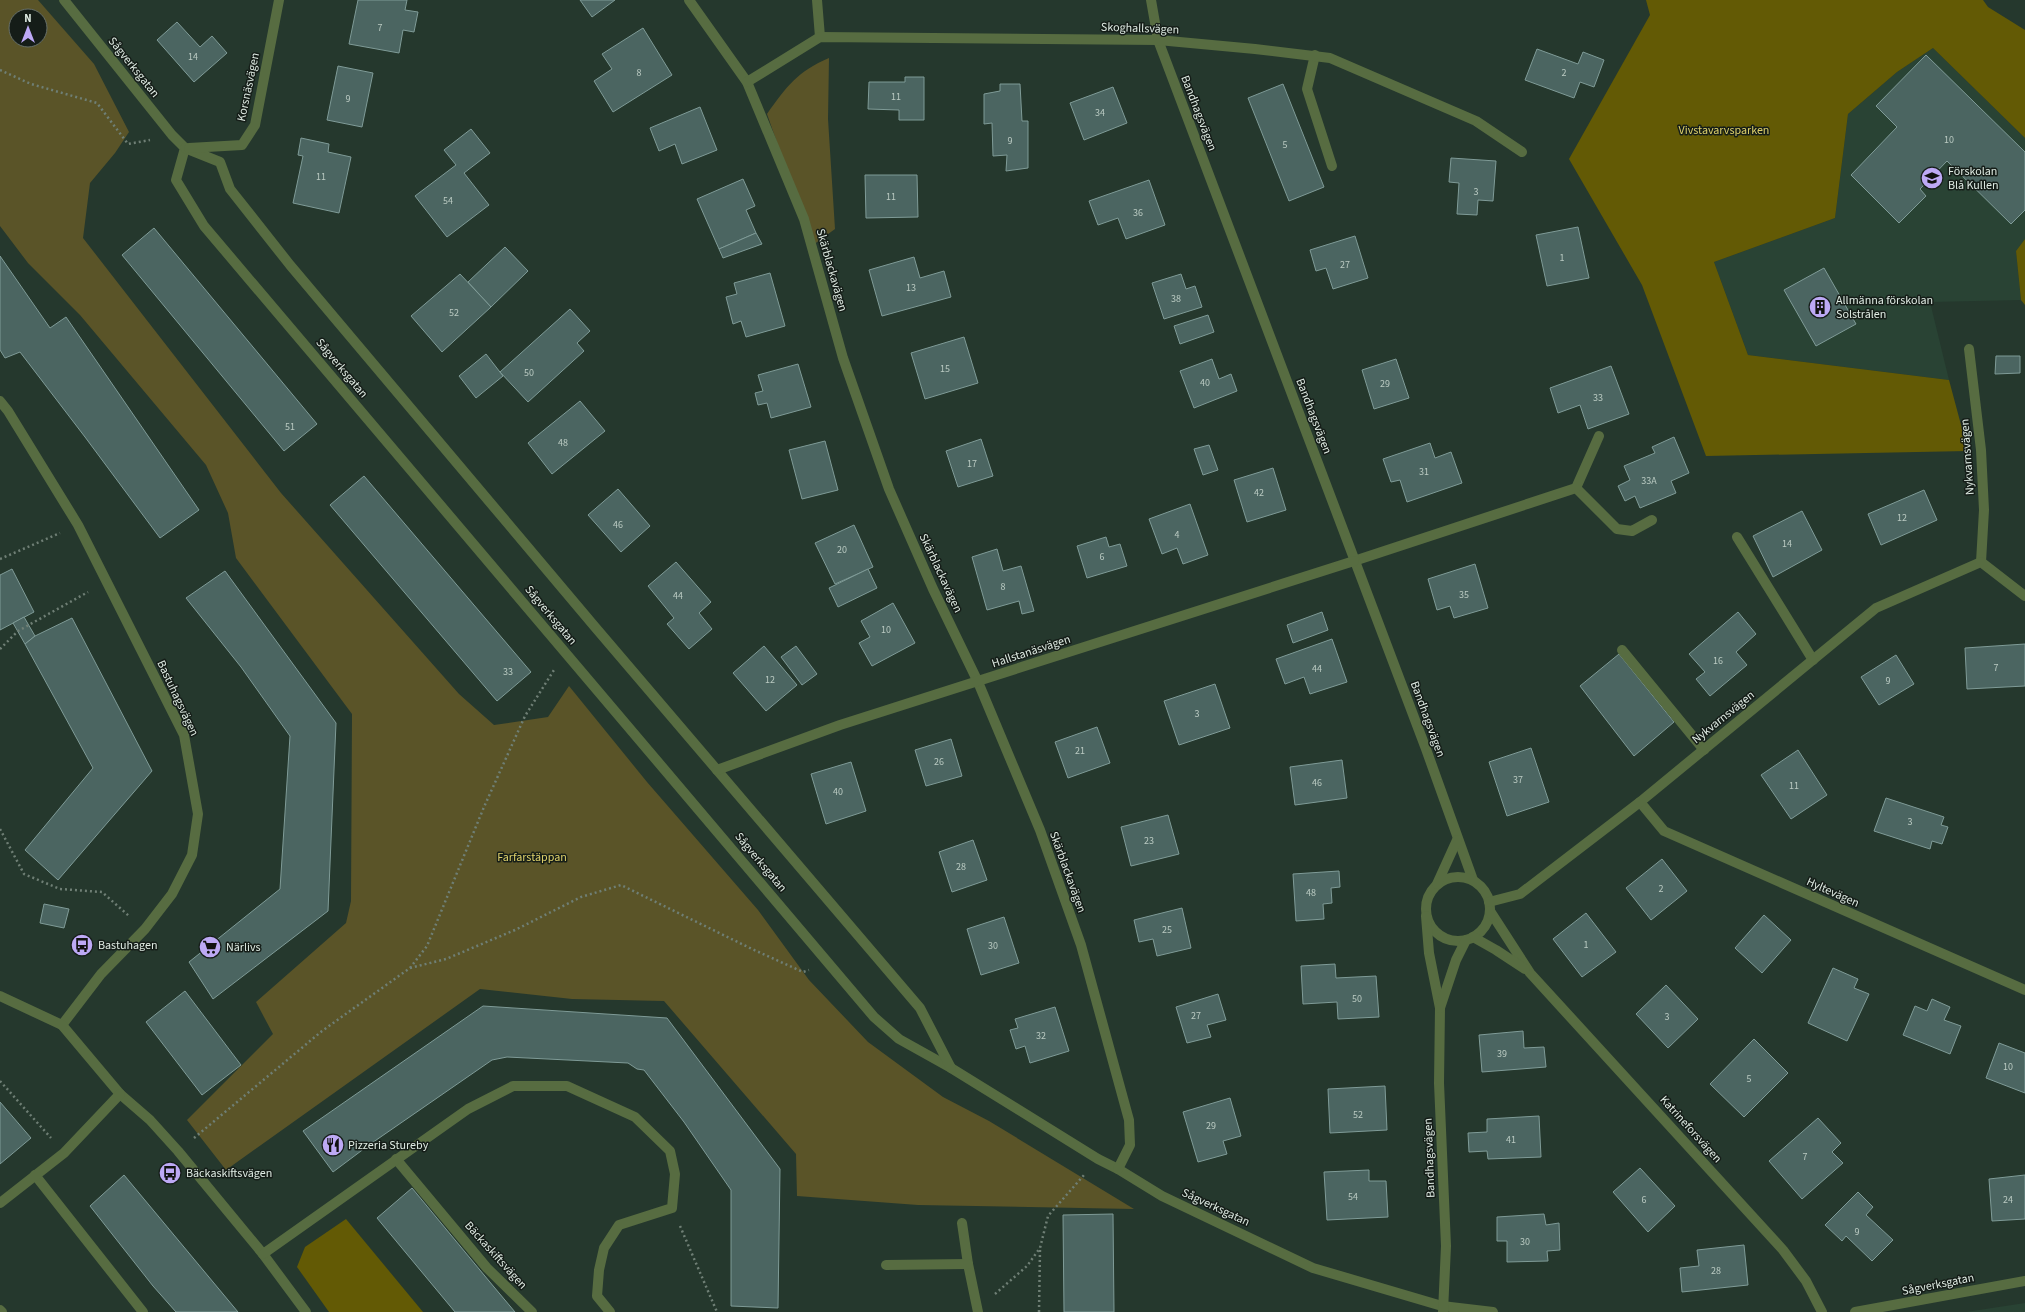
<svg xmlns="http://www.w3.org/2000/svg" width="2025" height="1312" font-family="'Source Sans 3',sans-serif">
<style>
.built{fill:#294334}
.green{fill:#5a5428;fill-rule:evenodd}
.forest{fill:#635a05}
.building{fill:#4b6561;stroke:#7f9b97}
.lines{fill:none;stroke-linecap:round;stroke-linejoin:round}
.path{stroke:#6f7f75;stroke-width:2.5;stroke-dasharray:2 3;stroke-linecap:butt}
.lane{stroke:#576c41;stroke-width:10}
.street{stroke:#576c41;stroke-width:10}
.labels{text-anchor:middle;stroke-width:3;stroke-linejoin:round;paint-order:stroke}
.number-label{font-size:10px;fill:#bacac2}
.street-label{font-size:12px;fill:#dfebe3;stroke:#151d18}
.park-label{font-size:12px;fill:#dfd16b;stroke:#151d18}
.poi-label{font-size:12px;fill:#dfebe3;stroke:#151d18;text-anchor:start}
</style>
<rect width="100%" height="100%" fill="#25382d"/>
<g class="built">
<polygon points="1933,48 2025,138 2025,239 2016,251 2021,300 1930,302 1949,380 1748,355 1714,262 1835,218 1848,114 1897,72"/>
<polygon points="2025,1303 2025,1312 1966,1312"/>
</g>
<g class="green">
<path d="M0,0H38L94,64L129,132L115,153L90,183L83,238L281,493L459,694L494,725L548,717L569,686L647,782L758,910L809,980L868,1042L943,1097L989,1121L1134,1209L918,1205L797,1196L796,1154L664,1001L572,999L480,989L226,1170L187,1120L273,1034L256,1002L346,923L351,901L352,714L236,558L228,513L206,465L80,315L28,263L0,226ZM16,16H40V40H16Z"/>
<path d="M829,58L828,119L835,229L813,245L767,114C786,87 798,71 829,58Z"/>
</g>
<g class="forest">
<polygon points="1646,0 1983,0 1988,7 2025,30 2025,138 1933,48 1897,72 1848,114 1835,218 1714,262 1748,355 1949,380 1968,451 1706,456 1642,285 1569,159 1650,15"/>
<polygon points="2025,239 2025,305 2021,300 2016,251"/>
<polygon points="346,1219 423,1312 329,1312 297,1267 305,1247"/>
</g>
<g class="building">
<polygon points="358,0 407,0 405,10 418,12 414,32 403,30 399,53 349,44"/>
<polygon points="580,0 615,0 592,17"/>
<polygon points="177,22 200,47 212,36 227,53 194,82 157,40"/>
<polygon points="643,28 672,75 613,112 594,81 612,69 602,54"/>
<polygon points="1537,49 1578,64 1583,52 1604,60 1594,87 1580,82 1574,98 1525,80"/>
<polygon points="1926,55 2025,152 2025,210 2011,224 1947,161 1920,189 1926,196 1899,223 1851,175 1897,127 1876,106"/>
<polygon points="338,66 373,73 362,127 327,120"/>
<polygon points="905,77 924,77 924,120 899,120 899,110 868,109 869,82 905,82"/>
<polygon points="1000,84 1020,84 1022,121 1028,121 1028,168 1006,171 1007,155 993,156 992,123 984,124 984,94 1000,91"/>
<polygon points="1283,84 1324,187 1289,201 1248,98"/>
<polygon points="1113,87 1127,123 1084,140 1070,103"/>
<polygon points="700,107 717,150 682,164 675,144 659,151 650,128"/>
<polygon points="471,129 490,153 464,173 489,205 447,237 415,196 456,165 444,150"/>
<polygon points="301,138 329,144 328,152 351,157 339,213 293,203 303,156 298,155"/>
<polygon points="1451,158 1496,161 1493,201 1478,200 1477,215 1457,214 1459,183 1449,182"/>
<polygon points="865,175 917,175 918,217 866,218"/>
<polygon points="743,179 755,206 746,210 756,233 719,249 697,199"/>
<polygon points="1149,180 1165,225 1126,239 1118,218 1098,225 1089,201"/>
<polygon points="1578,227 1589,278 1547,286 1536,235"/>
<polygon points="154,228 317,424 284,451 122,255"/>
<polygon points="756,233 762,244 723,258 719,249"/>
<polygon points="1355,236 1368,278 1333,289 1326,268 1316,271 1310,250"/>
<polygon points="505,247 528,271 491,307 468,282"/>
<polygon points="0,256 50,328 66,317 199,510 160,538 85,437 20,352 5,358 0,350"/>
<polygon points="914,257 920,278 944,271 951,297 882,316 869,270"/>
<polygon points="1824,268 1856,324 1816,346 1784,290"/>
<polygon points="770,273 785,326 746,337 741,321 733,324 726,297 737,294 734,283"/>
<polygon points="460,274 491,307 442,352 411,316"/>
<polygon points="1181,274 1186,289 1195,286 1202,307 1164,319 1152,283"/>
<polygon points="570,309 590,331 577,343 584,351 528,402 500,372"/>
<polygon points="1208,315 1214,332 1180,344 1174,326"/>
<polygon points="964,337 978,383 925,399 911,353"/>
<polygon points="486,354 503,376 476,398 459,376"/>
<polygon points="1996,356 2020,356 2020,373 1995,374"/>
<polygon points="1212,359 1219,379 1231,374 1237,391 1194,408 1180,371"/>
<polygon points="1396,359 1409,398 1374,409 1362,370"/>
<polygon points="798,364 811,407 771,418 767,403 758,405 755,393 763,391 758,375"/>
<polygon points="1611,366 1629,414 1588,429 1580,405 1558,413 1550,388"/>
<polygon points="580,401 605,431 552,474 528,443"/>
<polygon points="1674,437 1689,473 1671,481 1676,493 1640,508 1635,496 1625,501 1618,486 1630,480 1624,466 1655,453 1652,447"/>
<polygon points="981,439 993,476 958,487 946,451"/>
<polygon points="825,441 838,490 802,499 789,450"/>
<polygon points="1430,443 1435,458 1451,452 1462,483 1407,502 1400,480 1391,482 1383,459"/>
<polygon points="1209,445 1218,470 1203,475 1194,449"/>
<polygon points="1273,468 1286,510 1247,522 1234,480"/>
<polygon points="364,476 531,672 497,701 330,505"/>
<polygon points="618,489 650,526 621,552 588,515"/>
<polygon points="1924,490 1937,520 1881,545 1868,514"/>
<polygon points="1190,504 1208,555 1183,564 1177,548 1162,554 1149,519"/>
<polygon points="1802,511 1822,550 1773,577 1753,536"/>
<polygon points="854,525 873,567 835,584 815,543"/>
<polygon points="1106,537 1109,547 1120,544 1127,566 1087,578 1077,546"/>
<polygon points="997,549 1003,571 1021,566 1034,611 1022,614 1019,601 987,610 972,557"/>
<polygon points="676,562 711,602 699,613 712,629 689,649 667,624 674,618 648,586"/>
<polygon points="1475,564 1488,608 1454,618 1450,606 1437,610 1428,579"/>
<polygon points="12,569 34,612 0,630 0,575"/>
<polygon points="868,569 877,588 838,607 829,588"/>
<polygon points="225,571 336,723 328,911 213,999 189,962 280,889 290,736 241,667 186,598"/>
<polygon points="893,603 915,643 872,666 859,643 870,637 861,621"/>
<polygon points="1322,612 1328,630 1293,643 1287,625"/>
<polygon points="1738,612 1756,634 1736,652 1747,665 1710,696 1696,679 1705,672 1689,654"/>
<polygon points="24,617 35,636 25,644 13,623"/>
<polygon points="72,618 152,771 58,880 25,850 93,768 25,644 35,636"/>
<polygon points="1332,639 1347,682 1310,694 1304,677 1285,684 1276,659"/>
<polygon points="2025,644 2025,686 1967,689 1965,648"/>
<polygon points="764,646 797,685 766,711 733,673"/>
<polygon points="796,646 817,674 802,685 781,657"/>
<polygon points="1619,654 1674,722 1634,756 1580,686"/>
<polygon points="1896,655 1914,684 1879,705 1861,677"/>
<polygon points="1215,684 1230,728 1179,745 1164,701"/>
<polygon points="1097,727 1110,763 1068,778 1055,742"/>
<polygon points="951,739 962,776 926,786 915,750"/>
<polygon points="1531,748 1549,802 1507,816 1489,762"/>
<polygon points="1798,750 1827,795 1791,819 1761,775"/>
<polygon points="1342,760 1347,798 1295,805 1290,767"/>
<polygon points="851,762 866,811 826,824 811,774"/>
<polygon points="1886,798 1944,817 1941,825 1948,827 1942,844 1932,841 1930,849 1874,831"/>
<polygon points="1168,815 1179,854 1131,866 1121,827"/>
<polygon points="973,840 987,880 952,892 939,852"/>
<polygon points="1662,859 1687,891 1651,920 1626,888"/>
<polygon points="1339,871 1340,887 1331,888 1332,903 1323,904 1324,919 1296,921 1293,874"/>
<polygon points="44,904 69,909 64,928 40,923"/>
<polygon points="1182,908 1191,948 1157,956 1153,939 1139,942 1134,920"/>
<polygon points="1586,913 1616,952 1582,977 1553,939"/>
<polygon points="1764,915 1791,940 1762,973 1735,948"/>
<polygon points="1004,917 1019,963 981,975 967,929"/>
<polygon points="1335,964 1336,978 1376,976 1379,1017 1338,1019 1337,1002 1303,1004 1301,966"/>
<polygon points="1833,968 1858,979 1854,988 1869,994 1847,1041 1808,1023"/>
<polygon points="1666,985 1698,1019 1668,1048 1636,1014"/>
<polygon points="185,991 241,1065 202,1095 146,1022"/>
<polygon points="1218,994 1226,1020 1207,1025 1211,1037 1187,1043 1176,1007"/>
<polygon points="1932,999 1950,1007 1944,1020 1961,1026 1950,1054 1903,1035 1915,1006 1927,1011"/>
<polygon points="483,1006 667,1018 780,1169 778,1308 731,1306 731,1190 684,1122 644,1070 637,1069 628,1063 507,1057 492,1060 369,1145 333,1172 303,1131"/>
<polygon points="1055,1007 1069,1051 1030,1063 1025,1046 1016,1049 1010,1030 1018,1028 1015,1019"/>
<polygon points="1523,1031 1524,1048 1544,1047 1546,1067 1482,1072 1479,1035"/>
<polygon points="1754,1039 1788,1073 1744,1117 1710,1084"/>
<polygon points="1999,1043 2025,1053 2025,1093 1986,1078"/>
<polygon points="1385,1086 1387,1130 1330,1133 1328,1089"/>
<polygon points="1230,1098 1241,1136 1223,1141 1227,1154 1198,1162 1183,1112"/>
<polygon points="0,1102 31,1138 0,1164"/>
<polygon points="1539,1116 1541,1157 1488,1159 1487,1151 1469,1152 1468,1133 1487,1132 1487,1119"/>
<polygon points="1818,1118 1841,1143 1832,1152 1843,1163 1802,1199 1769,1161"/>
<polygon points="1640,1168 1675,1206 1648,1232 1613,1192"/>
<polygon points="1369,1170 1369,1181 1386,1181 1388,1217 1327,1220 1324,1172"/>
<polygon points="124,1175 238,1312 176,1312 153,1286 90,1206"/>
<polygon points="2025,1175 2025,1219 1992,1221 1989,1179"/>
<polygon points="412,1188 494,1287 515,1312 455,1312 377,1218"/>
<polygon points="1858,1192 1873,1207 1866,1215 1893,1240 1872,1261 1846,1236 1842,1241 1825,1225"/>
<polygon points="1113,1214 1114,1312 1064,1312 1063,1215"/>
<polygon points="1544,1214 1546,1225 1559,1223 1560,1250 1547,1251 1548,1261 1507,1262 1507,1241 1497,1241 1497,1217"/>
<polygon points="1744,1245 1748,1285 1682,1292 1680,1268 1699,1266 1697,1250"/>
</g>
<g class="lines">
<g class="path">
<polyline points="0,70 31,84 97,103 128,144 150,140"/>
<polyline points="0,559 60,533"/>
<polyline points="0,649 18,631 88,592"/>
<polyline points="0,829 24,874 60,889 102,892 129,916"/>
<polyline points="410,968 446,959 515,930 581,897 621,885 752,949 803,972 809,970"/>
<polyline points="0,1081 51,1138"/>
<polyline points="194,1138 322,1031 410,968 427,946 484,807 525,716 554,670"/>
<polyline points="680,1226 717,1312"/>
<polyline points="995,1294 1027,1266 1040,1248 1048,1216 1084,1175"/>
<polyline points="1039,1312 1040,1249"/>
</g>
<g class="lane">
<polyline points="1315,55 1307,89 1332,166"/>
<polyline points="1576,488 1617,529 1632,531 1652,520"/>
<polyline points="1737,537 1813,660"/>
<polyline points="1354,561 1576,488 1599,436"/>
<polyline points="1622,650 1704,750"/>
<polyline points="962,1223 968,1264 978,1312"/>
<polyline points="886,1265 968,1264"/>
</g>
<g class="street">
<polyline points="64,0 172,135 185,148 176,180 204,226 874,1017 899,1039 951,1068 1098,1159 1118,1169 1162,1196 1313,1268 1442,1306 1493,1312"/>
<polyline points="689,0 747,82 804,219 843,358 889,489 933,589 978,682 1040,830 1081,945 1129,1120 1130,1145 1118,1169"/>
<polyline points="817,0 820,37"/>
<polyline points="1151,0 1158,40 1426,749 1473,880"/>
<polyline points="747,82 820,37 1158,40 1255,49 1330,58 1476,121 1522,152"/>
<polyline points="185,148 220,162 230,189 290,265 595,627 920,1008 951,1068"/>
<polyline points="189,148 242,145 255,125 279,0"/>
<polyline points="1969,349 1981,450 1984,510 1981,562"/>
<polyline points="0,401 8,411 78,525 184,735 198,814 192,855 172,894 145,929 101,974 62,1025"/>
<polyline points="717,770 840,725 1354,561"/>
<polyline points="1640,802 1664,831 2025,990"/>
<circle cx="1458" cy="909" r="32"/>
<polyline points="1437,884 1457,840"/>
<polyline points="1489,902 1520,894 1640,802 1876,608 1981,562 2025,596"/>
<polyline points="1490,911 1530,973 1783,1250 1806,1281 1822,1312"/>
<polyline points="1426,916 1429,953 1440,1008 1439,1083 1446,1246 1443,1312"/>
<polyline points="1473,937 1496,950 1525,969"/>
<polyline points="0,996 62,1025 120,1094 150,1120 178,1151 263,1254 306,1312"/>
<polyline points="1440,1008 1456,960 1466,940"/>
<polyline points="396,1159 487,1268 532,1312"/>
<polyline points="35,1175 143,1312"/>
<polyline points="0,1203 64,1153 120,1094"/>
<polyline points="263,1254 468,1109 513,1086 567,1086 635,1117 670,1151 675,1174 672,1208 619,1225 604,1248 599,1270 597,1296 610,1312"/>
<polyline points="0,1310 2,1312"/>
<polyline points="1855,1312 2025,1281"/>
</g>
</g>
<defs>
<g id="school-disc" transform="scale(1.15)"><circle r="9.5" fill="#bda9f5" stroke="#151d18"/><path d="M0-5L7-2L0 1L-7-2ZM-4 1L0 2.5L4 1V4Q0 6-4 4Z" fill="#111"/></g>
<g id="building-disc" transform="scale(1.15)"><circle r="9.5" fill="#bda9f5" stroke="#151d18"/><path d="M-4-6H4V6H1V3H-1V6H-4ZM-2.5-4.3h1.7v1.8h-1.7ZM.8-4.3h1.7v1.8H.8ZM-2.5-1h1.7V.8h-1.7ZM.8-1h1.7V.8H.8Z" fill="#111"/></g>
<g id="bus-disc" transform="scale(1.15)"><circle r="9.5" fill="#bda9f5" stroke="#151d18"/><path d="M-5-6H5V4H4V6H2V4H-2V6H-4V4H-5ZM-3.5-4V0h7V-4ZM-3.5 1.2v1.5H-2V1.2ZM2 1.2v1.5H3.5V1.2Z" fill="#111"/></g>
<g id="supermarket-disc" transform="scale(1.15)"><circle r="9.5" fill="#bda9f5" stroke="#151d18"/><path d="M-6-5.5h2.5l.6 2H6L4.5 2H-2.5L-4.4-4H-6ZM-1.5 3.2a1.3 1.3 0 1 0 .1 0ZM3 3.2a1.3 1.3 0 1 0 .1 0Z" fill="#111"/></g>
<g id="restaurant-disc" transform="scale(1.15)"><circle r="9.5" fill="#bda9f5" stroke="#151d18"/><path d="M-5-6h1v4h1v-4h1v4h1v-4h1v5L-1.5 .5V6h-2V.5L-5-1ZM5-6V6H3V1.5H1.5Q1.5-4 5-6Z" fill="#111"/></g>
</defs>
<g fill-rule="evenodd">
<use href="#school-disc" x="1932" y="178"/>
<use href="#building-disc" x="1820" y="307"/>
<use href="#bus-disc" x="82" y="945"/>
<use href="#supermarket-disc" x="210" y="947"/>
<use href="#restaurant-disc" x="333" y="1145"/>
<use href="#bus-disc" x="170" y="1173"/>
</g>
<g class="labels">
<g class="number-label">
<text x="380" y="31">7</text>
<text x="193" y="60">14</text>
<text x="639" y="76">8</text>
<text x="1564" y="76">2</text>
<text x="896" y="100">11</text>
<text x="348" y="102">9</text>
<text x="1100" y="116">34</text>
<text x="1949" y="143">10</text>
<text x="1010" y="144">9</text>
<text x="1285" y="148">5</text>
<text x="321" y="180">11</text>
<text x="1476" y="195">3</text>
<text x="891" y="200">11</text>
<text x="448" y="204">54</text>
<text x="1138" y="216">36</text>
<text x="1562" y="261">1</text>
<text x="1345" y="268">27</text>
<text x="911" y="291">13</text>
<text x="1176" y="302">38</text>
<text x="454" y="316">52</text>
<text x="945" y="372">15</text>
<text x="529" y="376">50</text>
<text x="1205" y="386">40</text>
<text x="1385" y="387">29</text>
<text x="1598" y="401">33</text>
<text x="290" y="430">51</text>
<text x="563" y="446">48</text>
<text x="972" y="467">17</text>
<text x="1424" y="475">31</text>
<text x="1649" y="484">33A</text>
<text x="1259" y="496">42</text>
<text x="1902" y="521">12</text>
<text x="618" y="528">46</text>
<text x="1177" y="538">4</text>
<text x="1787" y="547">14</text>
<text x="842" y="553">20</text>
<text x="1102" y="560">6</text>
<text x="1003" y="590">8</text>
<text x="1464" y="598">35</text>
<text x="678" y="599">44</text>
<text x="886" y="633">10</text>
<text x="1718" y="664">16</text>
<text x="1996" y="671">7</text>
<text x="1317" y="672">44</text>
<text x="508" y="675">33</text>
<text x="770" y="683">12</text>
<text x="1888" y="684">9</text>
<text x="1197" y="717">3</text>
<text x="1080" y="754">21</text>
<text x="939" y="765">26</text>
<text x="1518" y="783">37</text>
<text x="1317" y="786">46</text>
<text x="1794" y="789">11</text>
<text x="838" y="795">40</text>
<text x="1910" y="825">3</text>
<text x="1149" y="844">23</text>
<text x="961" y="870">28</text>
<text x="1661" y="892">2</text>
<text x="1311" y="896">48</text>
<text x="1167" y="933">25</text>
<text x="1586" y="948">1</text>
<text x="993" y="949">30</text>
<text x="1357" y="1002">50</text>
<text x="1196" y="1019">27</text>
<text x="1667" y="1020">3</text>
<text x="1041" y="1039">32</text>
<text x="1502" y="1057">39</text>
<text x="2008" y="1070">10</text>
<text x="1749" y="1082">5</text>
<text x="1358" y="1118">52</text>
<text x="1211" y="1129">29</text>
<text x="1511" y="1143">41</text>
<text x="1805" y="1160">7</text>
<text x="1353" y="1200">54</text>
<text x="1644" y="1203">6</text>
<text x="2008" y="1203">24</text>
<text x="1857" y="1235">9</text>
<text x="1525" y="1245">30</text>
<text x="1716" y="1274">28</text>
</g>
<g class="street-label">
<text transform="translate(1140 28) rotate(2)" y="4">Skoghallsvägen</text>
<text transform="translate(134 67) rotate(51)" y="4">Sågverksgatan</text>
<text transform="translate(248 87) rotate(-78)" y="4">Korsnäsvägen</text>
<text transform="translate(1199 113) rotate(69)" y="4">Bandhagsvägen</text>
<text transform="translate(832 270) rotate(74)" y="4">Skärblackavägen</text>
<text transform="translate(342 368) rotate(50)" y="4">Sågverksgatan</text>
<text transform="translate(1314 416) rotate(69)" y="4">Bandhagsvägen</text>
<text transform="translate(1967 457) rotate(-94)" y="4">Nykvarnsvägen</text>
<text transform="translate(941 573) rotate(65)" y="4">Skärblackavägen</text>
<text transform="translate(551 615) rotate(50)" y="4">Sågverksgatan</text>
<text transform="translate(1031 651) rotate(-18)" y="4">Hallstanäsvägen</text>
<text transform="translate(178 698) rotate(65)" y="4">Bastuhagsvägen</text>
<text transform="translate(1723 717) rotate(-39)" y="4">Nykvarnsvägen</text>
<text transform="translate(1428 719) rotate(70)" y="4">Bandhagsvägen</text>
<text transform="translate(761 862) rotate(50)" y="4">Sågverksgatan</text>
<text transform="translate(1068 872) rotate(70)" y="4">Skärblackavägen</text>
<text transform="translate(1833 892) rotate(24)" y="4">Hyltevägen</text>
<text transform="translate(1691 1129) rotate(48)" y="4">Katrineforsvägen</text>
<text transform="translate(1429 1158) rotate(-92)" y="4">Bandhagsvägen</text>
<text transform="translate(1216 1207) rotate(25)" y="4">Sågverksgatan</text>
<text transform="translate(496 1255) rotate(48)" y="4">Bäckaskiftsvägen</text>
<text transform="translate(1938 1284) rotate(-11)" y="4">Sågverksgatan</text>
</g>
<g class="park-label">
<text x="1724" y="134">Vivstavarvsparken</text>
<text x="532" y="861">Farfarstäppan</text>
</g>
<g class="poi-label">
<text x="1948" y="175">Förskolan<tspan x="1948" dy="14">Blå Kullen</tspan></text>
<text x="1836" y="304">Allmänna förskolan<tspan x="1836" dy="14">Solstrålen</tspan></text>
<text x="98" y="949">Bastuhagen</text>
<text x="226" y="951">Närlivs</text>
<text x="348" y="1149">Pizzeria Stureby</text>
<text x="186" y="1177">Bäckaskiftsvägen</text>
</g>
</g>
<g transform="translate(28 28)"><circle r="19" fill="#151d18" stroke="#666f69"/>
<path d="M0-3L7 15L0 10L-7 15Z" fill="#bda9f5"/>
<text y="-6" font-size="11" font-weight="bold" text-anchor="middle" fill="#dfebe3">N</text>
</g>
</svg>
